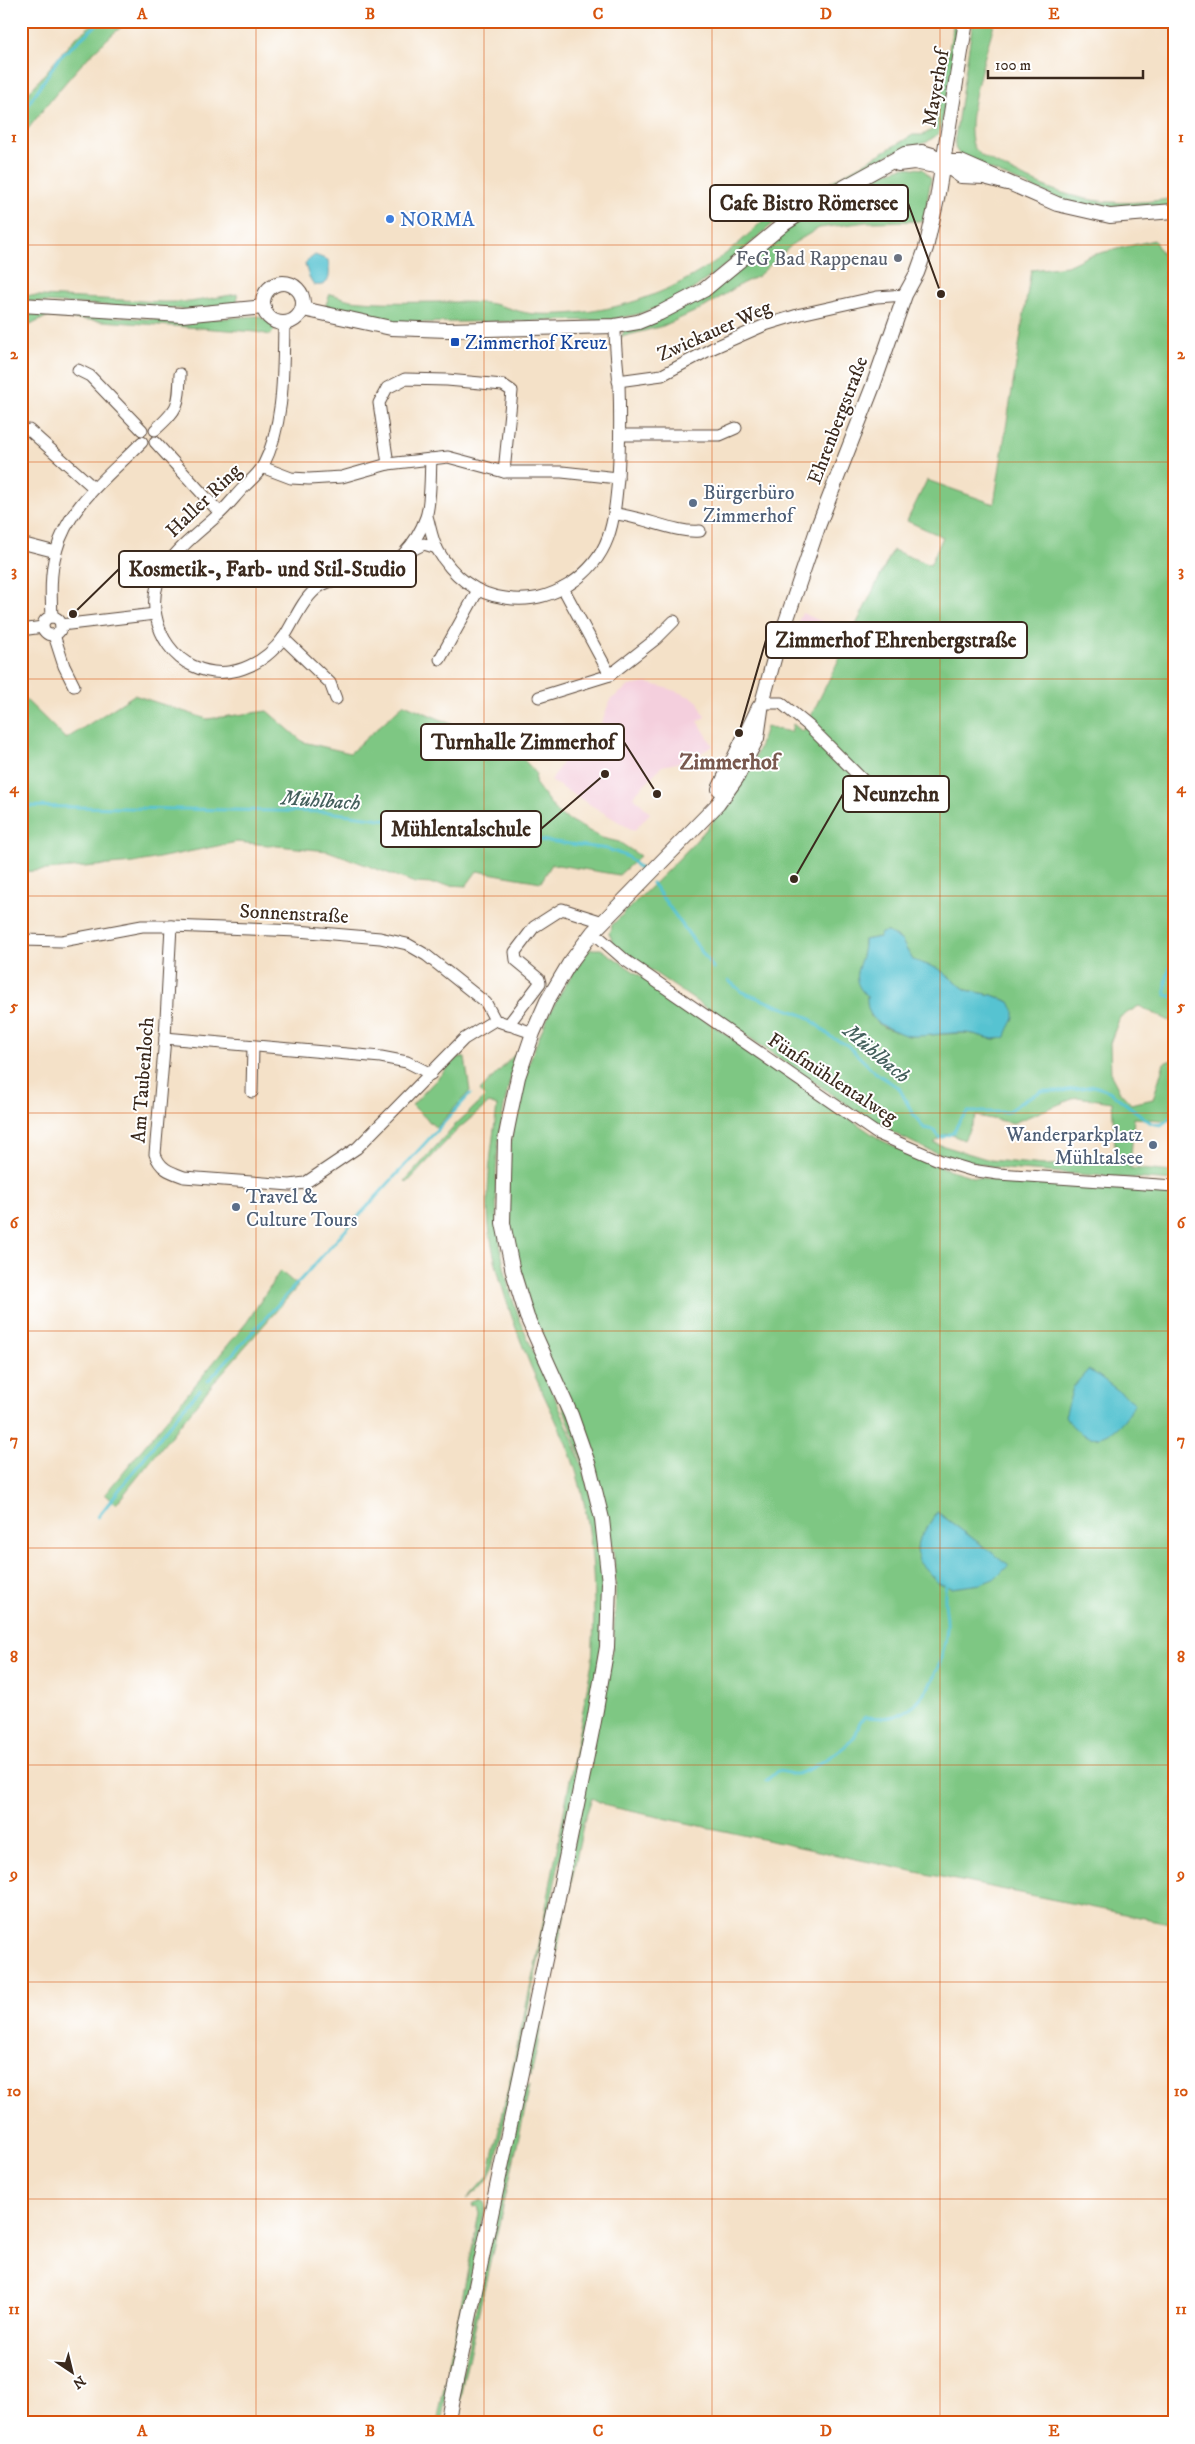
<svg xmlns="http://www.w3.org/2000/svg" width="1195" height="2444" font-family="'IM FELL DW Pica',serif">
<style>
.built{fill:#f4cfdd}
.green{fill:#7ec783;stroke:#5c7850;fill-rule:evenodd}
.water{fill:#57c3d1;stroke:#497678}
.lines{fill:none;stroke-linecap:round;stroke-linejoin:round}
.stream{stroke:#57c3d1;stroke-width:3}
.minor-casing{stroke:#574538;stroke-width:13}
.tertiary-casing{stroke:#574538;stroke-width:16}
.minor{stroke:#fff;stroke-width:11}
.tertiary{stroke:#fff;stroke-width:14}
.grid{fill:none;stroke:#d7540e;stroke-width:1;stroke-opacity:0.55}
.shop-dot{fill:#3f7fe0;stroke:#fff;stroke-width:2}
.worship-dot{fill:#6b7280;stroke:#fff;stroke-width:2}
.transit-dot{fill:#1a4fb4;stroke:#fff;stroke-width:2}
.service-dot{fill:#5c6f8a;stroke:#fff;stroke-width:2}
.labels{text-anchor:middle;stroke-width:4;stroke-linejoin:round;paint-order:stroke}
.street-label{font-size:20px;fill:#3b2a1e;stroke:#fff}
.shop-label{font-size:20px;fill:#366cbe;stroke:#fff;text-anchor:start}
.worship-label{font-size:20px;fill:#5b616d;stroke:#fff;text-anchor:end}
.transit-label{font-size:20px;fill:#164399;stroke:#fff;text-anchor:start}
.service-label{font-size:20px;fill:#4e5e75;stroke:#fff;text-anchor:start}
.water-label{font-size:21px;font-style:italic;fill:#45605d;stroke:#fff}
.quarter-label{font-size:22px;font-weight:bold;fill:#79594f;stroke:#fff}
.leader{fill:none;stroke:#3b2a1e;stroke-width:2}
.callout-dot{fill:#3b2a1e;stroke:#fff;stroke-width:2}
.callout{fill:#fff;stroke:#3b2a1e;stroke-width:2}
.callout-label{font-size:21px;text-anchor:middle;font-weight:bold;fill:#3b2a1e}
.neatline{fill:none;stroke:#d7540e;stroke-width:2}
.grid-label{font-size:16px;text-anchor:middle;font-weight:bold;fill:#d7540e}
</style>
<rect width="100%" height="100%" fill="#fff"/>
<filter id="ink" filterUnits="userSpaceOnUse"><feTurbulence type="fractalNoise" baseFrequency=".02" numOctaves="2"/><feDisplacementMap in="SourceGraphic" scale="10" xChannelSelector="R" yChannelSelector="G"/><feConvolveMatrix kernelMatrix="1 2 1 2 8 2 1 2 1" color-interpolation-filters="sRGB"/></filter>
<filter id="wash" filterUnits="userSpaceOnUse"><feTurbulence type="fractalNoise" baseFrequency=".0096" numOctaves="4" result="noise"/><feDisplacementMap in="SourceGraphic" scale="20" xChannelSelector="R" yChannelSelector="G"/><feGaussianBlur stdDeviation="1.12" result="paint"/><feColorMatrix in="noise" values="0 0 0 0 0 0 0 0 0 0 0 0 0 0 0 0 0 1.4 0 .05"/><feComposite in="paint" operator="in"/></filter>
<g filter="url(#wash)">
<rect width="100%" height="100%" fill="#f4e1c8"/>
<g class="built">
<polygon points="802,613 835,627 826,647 793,633"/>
<polygon points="647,683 670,689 693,698 698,702 705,717 698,721 713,746 686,761 662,766 633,796 650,813 634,831 551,781 567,754 595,741 610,700 629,686"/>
</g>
<g class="green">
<path d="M96,21H129C86,53 54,96 21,138V102L72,41Z"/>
<path d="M954,21H962L941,128L937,135L927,142L892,153L811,198L784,214L727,264L688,293L662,306L635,315L607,320L395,323L353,315L325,307L330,294C337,295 344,299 351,300C396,305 441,300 487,303C503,305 519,313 535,314C622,318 702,284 762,221L913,135H923L935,128Z"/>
<path d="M973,21H995C988,47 962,124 974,147C976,150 979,153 982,156C1051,193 1094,212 1174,198V208L1123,211L1076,206L961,157L955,148V138Z"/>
<polygon points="904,167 923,169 931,178 924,221 867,222 819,228 794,243 758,276 741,284 705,307 663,326 621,337 625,329 722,283 793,222 880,174"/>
<path d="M1154,240L1174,275V1023L1139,1006L1120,1017L1110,1043L1111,1075L1120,1092L1131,1104L1153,1099L1164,1063L1174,1059V1121L1134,1118L1130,1168L1174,1172V1181L1005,1169L955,1159L926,1149L877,1125L614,945L609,933L612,925C667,869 746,804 766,727L791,732L793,724L803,732L893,550L930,565L943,537L907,521L927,480L994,504L1031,270L1067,266L1088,256ZM888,932L901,940L912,960L939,969L966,990L992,995L1010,1002L999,1039C987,1040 977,1033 965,1033L909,1036L883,1027L871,1017L867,996L857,972L863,958L864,940L879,937ZM1077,1097L1112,1102L1116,1162L1044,1165L990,1160L934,1143L947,1133L964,1140L976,1116L1013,1123Z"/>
<polygon points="237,294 238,303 199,310 21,301 21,295 162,302 190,302"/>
<polygon points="21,311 180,321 258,316 268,321 275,330 270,335 256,332 46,317 21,330"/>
<polygon points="21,695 66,739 134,695 207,719 267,711 303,742 350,753 404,704 475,734 500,734 536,773 535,783 558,814 602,838 619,842 640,856 619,875 552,864 541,882 477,871 466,886 415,883 328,851 237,842 134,863 21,872"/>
<path d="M590,949H601L881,1140L931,1164L974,1177L1016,1182L1082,1184L1174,1195V1924L926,1874L607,1806L592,1798L584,1821L531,2076L528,2071L612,1650C615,1615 619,1576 611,1541C608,1529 602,1517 598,1505C590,1482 581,1458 573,1434C554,1379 529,1323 517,1266C492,1155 522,1038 590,949ZM937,1512L1008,1565L917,1550L919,1541Z"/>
<path d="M517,1052C509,1084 501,1115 498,1148C492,1202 499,1266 519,1317C532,1351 549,1383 563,1416C583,1461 596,1510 601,1559C611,1650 584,1743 566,1831C542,1941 519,2051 496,2161C491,2179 482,2188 467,2199L489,2175L536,1961L592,1662C596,1597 595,1534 576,1471C565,1435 546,1402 531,1367C514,1325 497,1279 490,1234C484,1192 492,1147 497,1106L489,1103L457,1130L407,1183L405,1181L454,1126L485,1097L480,1091Z"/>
<polygon points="458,1057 465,1058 470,1091 436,1128 412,1105"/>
<polygon points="280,1271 298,1286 215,1381 116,1504 105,1494 247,1322"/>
<path d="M530,2085C507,2198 477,2309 455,2423H452L522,2089Z"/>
<polygon points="482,2200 485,2204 485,2209 441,2423 437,2423 479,2214 477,2206 473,2207 472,2204"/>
</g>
<g class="water">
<path d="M315,255L328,260C330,273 332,288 314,285L309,277L305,265L307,261Z"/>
<path d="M888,932L901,940L913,960L939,969L966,990L992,995L1010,1002C1020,1020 1009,1022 1006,1037C990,1043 980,1033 965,1033C946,1032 928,1037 910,1036C905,1036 900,1033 895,1031C877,1024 866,1017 867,996C845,976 865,965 864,940L879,937L881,933Z"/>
<path d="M1088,1370L1096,1374L1135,1403C1117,1435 1090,1455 1065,1416L1073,1387Z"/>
<polygon points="937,1512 1009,1565 996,1578 981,1584 952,1588 938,1583 919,1562 917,1550 918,1541"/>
</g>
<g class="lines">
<g class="stream">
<polyline points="21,115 59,58 101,21"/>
<polyline points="21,806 328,812 608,849 628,857 641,870"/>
<polyline points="652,883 714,969"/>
<path d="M1174,948C1172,966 1164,977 1166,995L1174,997"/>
<polyline points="729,981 742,992 808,1017 831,1037 847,1045 876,1073 899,1088 912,1112 924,1128 934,1130 940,1138 953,1133 960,1120 968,1112 1007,1112 1026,1099 1042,1091 1062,1091 1094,1086 1109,1091 1151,1123 1161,1125 1174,1115"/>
<polyline points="208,1381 470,1094"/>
<polyline points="98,1517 179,1413 200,1390"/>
<path d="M766,1781L777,1771C784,1770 789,1775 796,1774C809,1772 846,1748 854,1737C860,1729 856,1723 865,1717C875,1718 885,1719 895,1716C929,1704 944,1660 947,1628C948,1613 942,1600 946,1586"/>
</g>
</g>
</g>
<g filter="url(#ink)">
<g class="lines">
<g class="minor-casing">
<g id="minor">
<path d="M284,323C283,370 285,423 263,466C259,473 251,480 245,486C236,495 228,506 219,514C189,542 146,568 156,616C160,637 173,657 193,666C227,682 263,666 284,637C294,622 301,602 315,590C329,577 349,579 366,576C395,570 417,543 426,517C431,502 430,476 431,459"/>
<polyline points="78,370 90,376 142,430"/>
<polyline points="618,381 662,375 713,348 765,325 801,314 877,297 905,295"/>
<polyline points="29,430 94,488"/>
<path d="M155,430C179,408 179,406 180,374"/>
<polyline points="621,435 720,435 736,428"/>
<polyline points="155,442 220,513"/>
<polyline points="388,464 379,403 387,388 405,379 447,380 503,385 512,391 504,472"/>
<polyline points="262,467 291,478 309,479 342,477 388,464 448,457 504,472 562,472 618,478"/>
<path d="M615,514C641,516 678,534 700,531"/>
<path d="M427,516C430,526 432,539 437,549C452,575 475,594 505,598C529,602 549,597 570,584C611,557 614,523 618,478C620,446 620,415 619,383C617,364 615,346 615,326"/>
<polyline points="21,543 56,552"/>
<polyline points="408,552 424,544 437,548"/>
<polyline points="563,588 610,675"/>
<circle cx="52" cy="626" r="9"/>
<path d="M52,617C51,596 50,572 56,552C68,505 110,475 142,442"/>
<polyline points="61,625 155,614"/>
<polyline points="21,630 43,627"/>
<polyline points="54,635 64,666 74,686"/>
<polyline points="283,638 330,683 336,699"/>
<polyline points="440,659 477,592"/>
<polyline points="539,697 610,675 656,639 674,621"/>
<polyline points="762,703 781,703 809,726 885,802"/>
<path d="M171,926L165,1038L155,1154C160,1169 170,1172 184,1177L290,1185L305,1183L357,1148L464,1039L495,1020"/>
<polyline points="593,932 625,960 876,1133 941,1161 971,1170 998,1174 1174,1186"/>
<polyline points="21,940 62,941 142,926 171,926 297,931 380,938 407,944 426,955 486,1003 495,1020 533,1033"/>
<polyline points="508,1025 540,983 539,979 516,960 515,952 534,927 562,909 603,922"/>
<polyline points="165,1038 381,1057 407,1062 431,1074"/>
<polyline points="252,1092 253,1046"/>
</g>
</g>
<g class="tertiary-casing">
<g id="tertiary">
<polyline points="898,164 914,162 935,166 942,162 961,162 1057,204 1110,216 1174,211"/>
<circle cx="283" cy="303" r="20"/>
<polyline points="21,305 182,315 264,307"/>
<polyline points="303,309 391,328 448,330 615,326 638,322 660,313 704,290 784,224 821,200 905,154 922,152 932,155 961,176 984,177 1007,183"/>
<polyline points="719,789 759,707"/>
<polyline points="447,2423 554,1917 594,1721 607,1647 609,1583 602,1519 589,1466 571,1415 527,1317 513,1272 503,1223 505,1140 511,1110 518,1077 533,1033 547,1001 569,964 593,932 718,804 736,779 757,738 762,703 777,648 819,524 873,386 905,295 917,273 926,248 937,199 966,21"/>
</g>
</g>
<use href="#minor" class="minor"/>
<use href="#tertiary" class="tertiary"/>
</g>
</g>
<path class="grid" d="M256,21V2423M484,21V2423M712,21V2423M940,21V2423M21,245H1174M21,462H1174M21,679H1174M21,896H1174M21,1113H1174M21,1331H1174M21,1548H1174M21,1765H1174M21,1982H1174M21,2199H1174"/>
<circle class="shop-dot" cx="390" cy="219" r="5"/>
<circle class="worship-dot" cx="898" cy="258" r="5"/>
<rect class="transit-dot" x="450" y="337" width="10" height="10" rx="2.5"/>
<g class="service-dot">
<circle cx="693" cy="503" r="5"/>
<circle cx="1153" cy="1145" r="5"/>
<circle cx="236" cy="1207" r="5"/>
</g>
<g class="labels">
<g class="street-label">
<text transform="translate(935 88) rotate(-80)" y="7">Mayerhof</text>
<text transform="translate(714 330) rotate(-24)" y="7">Zwickauer Weg</text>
<text transform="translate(837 420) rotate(-69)" y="7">Ehrenbergstraße</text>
<text transform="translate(203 500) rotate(-44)" y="7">Haller Ring</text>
<text transform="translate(294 913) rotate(3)" y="7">Sonnenstraße</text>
<text transform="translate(833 1078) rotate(33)" y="7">Fünfmühlentalweg</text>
<text transform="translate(142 1080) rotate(-86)" y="7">Am Taubenloch</text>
</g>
<g class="shop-label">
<text x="400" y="226">NORMA</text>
</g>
<g class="worship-label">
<text x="888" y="265">FeG Bad Rappenau</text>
</g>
<g class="transit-label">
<text x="465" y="349">Zimmerhof Kreuz</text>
</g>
<g class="service-label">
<text x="703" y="499">Bürgerbüro<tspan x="703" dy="23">Zimmerhof</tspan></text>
<text x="1143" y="1141" text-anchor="end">Wanderparkplatz<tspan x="1143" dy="23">Mühltalsee</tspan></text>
<text x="246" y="1203">Travel &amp;<tspan x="246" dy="23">Culture Tours</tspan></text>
</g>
<g class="water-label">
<text transform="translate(321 800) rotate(4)" y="7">Mühlbach</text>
<text transform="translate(877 1053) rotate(40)" y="7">Mühlbach</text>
</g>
<g class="quarter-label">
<text x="729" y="769">Zimmerhof</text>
</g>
</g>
<path class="leader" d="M941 294L908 203M73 614L119 569M739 733L766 640M657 794L624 742M794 879L843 794M605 774L541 829"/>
<g class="callout-dot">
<circle cx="941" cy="294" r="5"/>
<circle cx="73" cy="614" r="5"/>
<circle cx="739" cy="733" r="5"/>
<circle cx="657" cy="794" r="5"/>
<circle cx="794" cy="879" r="5"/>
<circle cx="605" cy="774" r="5"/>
</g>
<g class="callout">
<rect x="710" y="185" width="198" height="36" rx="5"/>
<rect x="119" y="551" width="297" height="36" rx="5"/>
<rect x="766" y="622" width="261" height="36" rx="5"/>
<rect x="421" y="724" width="203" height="36" rx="5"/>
<rect x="843" y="776" width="106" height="36" rx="5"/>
<rect x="381" y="811" width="160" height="36" rx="5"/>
</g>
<g class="callout-label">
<text x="809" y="210">Cafe Bistro Römersee</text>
<text x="267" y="576">Kosmetik-, Farb- und Stil-Studio</text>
<text x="896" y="647">Zimmerhof Ehrenbergstraße</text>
<text x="523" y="749">Turnhalle Zimmerhof</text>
<text x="896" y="801">Neunzehn</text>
<text x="461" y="836">Mühlentalschule</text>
</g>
<rect width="1195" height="2444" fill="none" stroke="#fff" stroke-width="55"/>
<g transform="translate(72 2372) rotate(145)" stroke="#ffffff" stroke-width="4" paint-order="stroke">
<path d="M0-4L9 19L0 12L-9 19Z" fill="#3b2a1e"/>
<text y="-8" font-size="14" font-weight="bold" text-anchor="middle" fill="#3b2a1e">N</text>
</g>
<path d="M988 70v8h155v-8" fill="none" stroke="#3b2a1e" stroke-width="2.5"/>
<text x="995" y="70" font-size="15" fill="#3b2a1e" stroke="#ffffff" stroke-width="4" paint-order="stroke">100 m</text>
<rect x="28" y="28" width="1140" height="2388" class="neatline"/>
<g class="grid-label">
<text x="142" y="19">A</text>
<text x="370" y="19">B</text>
<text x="598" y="19">C</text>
<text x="826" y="19">D</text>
<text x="1054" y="19">E</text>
<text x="14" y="142">1</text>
<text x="1181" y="142">1</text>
<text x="14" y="359">2</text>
<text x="1181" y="359">2</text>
<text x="14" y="576">3</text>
<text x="1181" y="576">3</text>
<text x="14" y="793">4</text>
<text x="1181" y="793">4</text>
<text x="14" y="1011">5</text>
<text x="1181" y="1011">5</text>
<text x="14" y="1228">6</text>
<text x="1181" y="1228">6</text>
<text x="14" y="1445">7</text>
<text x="1181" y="1445">7</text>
<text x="14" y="1662">8</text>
<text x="1181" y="1662">8</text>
<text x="14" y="1879">9</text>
<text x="1181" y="1879">9</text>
<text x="14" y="2096">10</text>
<text x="1181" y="2096">10</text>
<text x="14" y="2314">11</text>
<text x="1181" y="2314">11</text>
<text x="142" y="2436">A</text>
<text x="370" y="2436">B</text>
<text x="598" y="2436">C</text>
<text x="826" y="2436">D</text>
<text x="1054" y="2436">E</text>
</g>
</svg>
